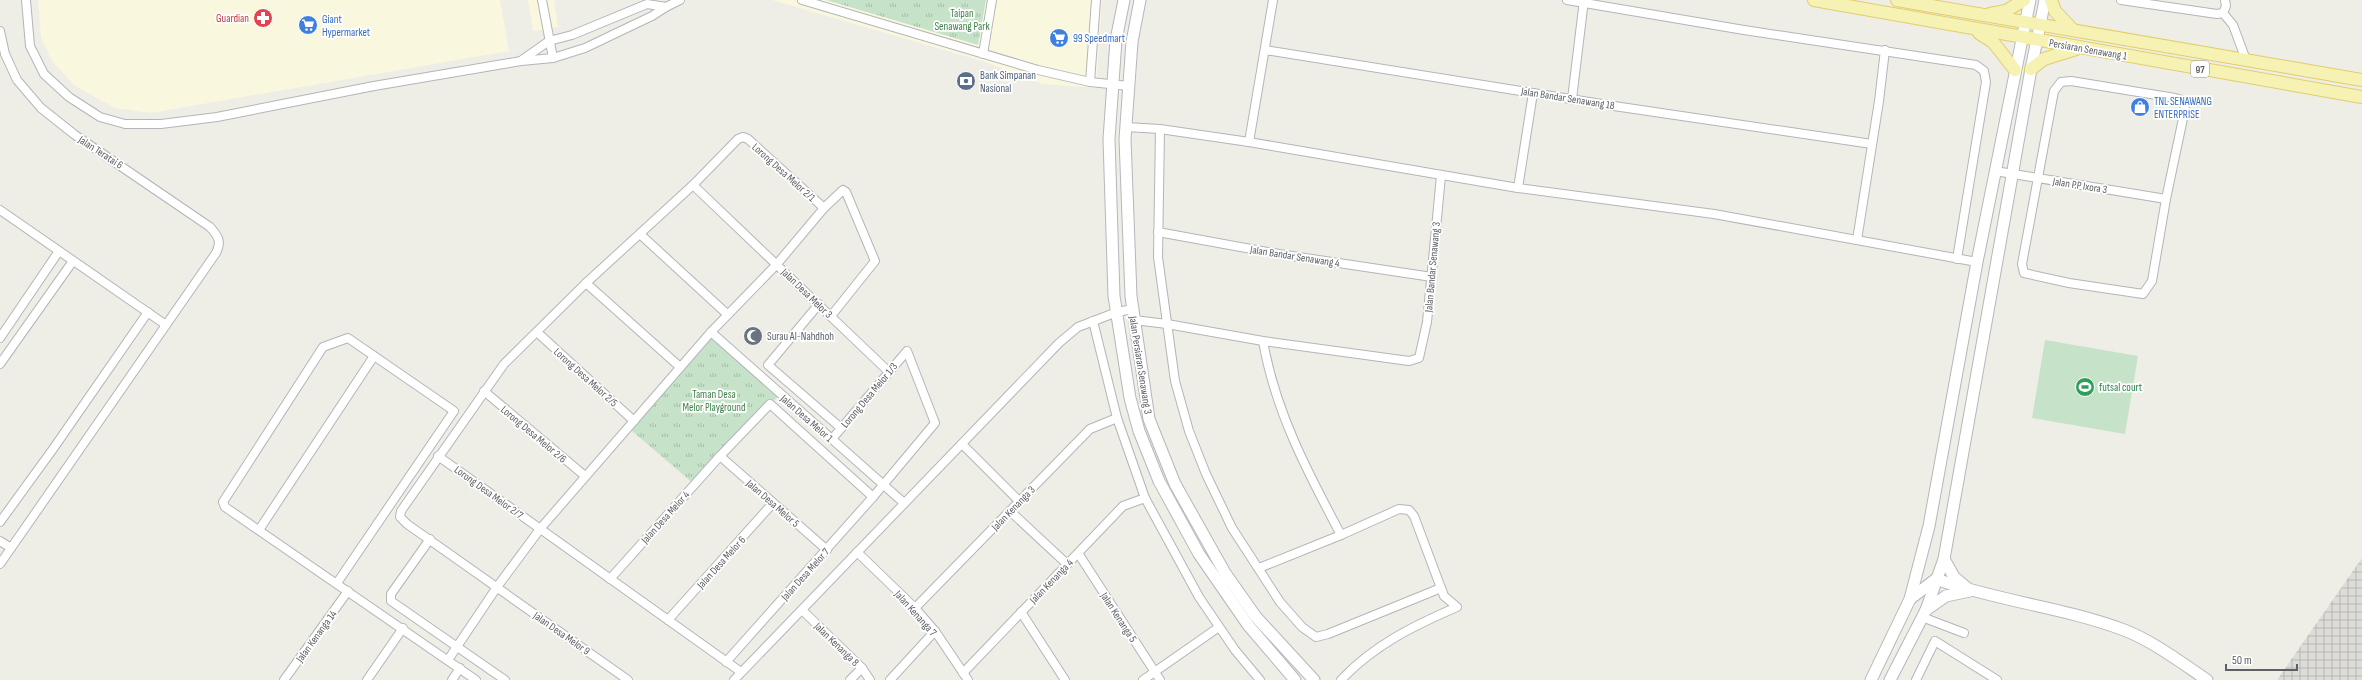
<svg xmlns="http://www.w3.org/2000/svg" width="2362" height="680" font-family="'Sofia Sans Condensed',sans-serif">
<style>
.commercial{fill:#faf7df}
.industrial{fill:url(#industrial-grid)}
.park{fill:url(#park-tufts)}
.garden{fill:#c6e3c9}
.lines{fill:none;stroke-linecap:round;stroke-linejoin:round}
.street-casing{stroke:#b3b5b9;stroke-width:10}
.secondary-casing{stroke:#b5b7bc;stroke-width:13}
.primary-casing{stroke:#e2cd6c;stroke-width:14}
.street{stroke:#fff;stroke-width:8}
.secondary{stroke:#fff;stroke-width:11}
.primary{stroke:#f6f2b4;stroke-width:12}
.labels{text-anchor:middle;stroke-width:3.5;stroke-linejoin:round;paint-order:stroke}
.shield{fill:#fff;stroke:#8e9093;stroke-width:1}
.shield-label{font-size:10px;font-weight:bold;fill:#5e6065}
.park-label{font-size:11px;fill:#40824a;stroke:#fff}
.health-label{font-size:11px;fill:#be3a42;stroke:#fff;text-anchor:end}
.shop-label{font-size:11px;fill:#366cbe;stroke:#fff;text-anchor:start}
.street-label{font-size:11px;fill:#5e6065;stroke:#fff}
.service-label{font-size:11px;fill:#4e5e75;stroke:#fff;text-anchor:start}
.worship-label{font-size:11px;fill:#5b616d;stroke:#fff;text-anchor:start}
.leisure-label{font-size:11px;fill:#27864d;stroke:#fff;text-anchor:start}
</style>
<defs>
<pattern id="industrial-grid" width="8" height="8" patternUnits="userSpaceOnUse"><rect width="8" height="8" fill="#dddcd8"/><path d="M0 4h8M4 0v8" fill="none" stroke="#b6b6b3"/></pattern>
<pattern id="park-tufts" width="24" height="20" patternUnits="userSpaceOnUse"><rect width="24" height="20" fill="#c6e3c9"/><path d="M3 7l-1-3M5 7V3M7 7l1-3M15 17l-1-3M17 17v-4M19 17l1-3" fill="none" stroke="#a4bba7"/></pattern>
</defs>
<rect width="100%" height="100%" fill="#eeede6"/>
<g class="commercial">
<polygon points="38,0 500,0 509,51 151,113 115,108 74,85 52,61 41,38"/>
<polygon points="528,0 554,0 558,27 533,31"/>
<polygon points="772,0 1102,0 1096,88 1042,84 985,62"/>
</g>
<polygon class="industrial" points="2362,558 2362,680 2277,680"/>
<g class="park">
<polygon points="826,0 986,0 978,45"/>
<polygon points="711,336 779,395 694,484 631,430"/>
</g>
<polygon class="garden" points="2045,340 2138,356 2125,434 2032,418"/>
<g class="lines">
<g class="street-casing">
<g id="street">
<polyline points="26,0 30,46 44,74 69,97 100,117 125,124 161,124 217,117 374,86 521,61 553,58 585,48 652,16 666,7"/>
<polyline points="542,0 553,58"/>
<polyline points="802,0 1038,70 1090,82 1129,86"/>
<polyline points="1567,0 1744,30 1976,65 1984,71 1986,82 1957,259"/>
<polyline points="2121,0 2217,14 2223,13"/>
<polyline points="2223,13 2233,25 2246,60"/>
<polyline points="2223,13 2226,6 2225,0"/>
<path d="M0,31L5,54L17,80L41,108L75,135L210,227C218,236 222,241 216,253L0,564"/>
<polyline points="1265,50 1614,106 1872,144"/>
<polyline points="983,54 992,0"/>
<polyline points="522,60 549,41 572,35 647,4 666,7 680,0"/>
<polygon points="2071,81 2175,98 2182,100 2185,109 2166,199 2152,281 2143,294 2069,283 2024,273 2022,264 2054,91 2061,82"/>
<polyline points="1090,82 1096,0"/>
<polyline points="1572,99 1584,0"/>
<polyline points="1126,127 1160,129 1249,142 1518,188 1714,214 1977,262"/>
<polyline points="1160,129 1158,257 1175,381 1189,431 1206,474 1232,528 1280,602 1302,627 1316,637 1328,634 1441,588"/>
<polyline points="1249,142 1273,0"/>
<polyline points="1995,171 2166,199"/>
<polyline points="693,185 889,372"/>
<polyline points="1518,188 1533,93"/>
<polyline points="0,210 166,325"/>
<polyline points="1158,232 1279,254 1432,277"/>
<polyline points="641,235 727,314"/>
<polyline points="1857,240 1879,101 1885,50"/>
<polyline points="586,283 680,367"/>
<polyline points="819,304 768,365 841,428"/>
<polyline points="1134,320 1167,324 1263,341 1409,361 1419,358 1427,322 1441,176"/>
<polyline points="1093,321 1117,418 1145,498 1199,597 1235,650 1260,680"/>
<polyline points="711,332 904,503"/>
<polyline points="538,333 634,421"/>
<polyline points="0,338 59,251"/>
<path d="M1263,341C1275,411 1308,473 1341,535"/>
<polyline points="0,364 73,261"/>
<polyline points="484,391 585,476"/>
<polyline points="962,444 1019,501"/>
<polyline points="438,456 741,672"/>
<polyline points="720,456 827,550"/>
<polyline points="1010,511 1067,564"/>
<polyline points="0,522 53,449 148,312"/>
<polyline points="259,530 374,356"/>
<polyline points="430,539 391,594 391,601 505,680"/>
<polyline points="0,541 11,548"/>
<polyline points="857,552 915,608 935,631 968,680"/>
<polyline points="1078,553 1160,680"/>
<path d="M1259,568L1341,535L1399,509L1409,510L1414,516L1444,596L1457,607C1413,626 1374,645 1341,680"/>
<polyline points="610,579 720,456 770,404 873,497"/>
<polyline points="337,583 454,411 348,338 323,347 223,502 225,507 476,680"/>
<polyline points="915,608 1090,429 1117,418"/>
<polyline points="802,610 862,668 870,680"/>
<polyline points="1021,612 1065,680"/>
<polyline points="1922,617 1964,633"/>
<polyline points="668,620 773,503"/>
<polyline points="448,660 497,587 540,529 711,332 777,264 824,208 843,190 846,192 875,261 831,316"/>
<polyline points="726,662 873,497 935,423 907,351 832,439"/>
<polyline points="963,673 1123,506 1145,498"/>
<polyline points="284,680 348,591"/>
<polyline points="367,680 403,628"/>
<polyline points="452,680 460,668"/>
<polyline points="628,680 407,524 400,517 401,511 504,364 586,283 693,185 738,139 743,137 748,139 824,208"/>
<polyline points="734,680 1059,343 1078,327 1117,312 1133,309"/>
<polyline points="850,680 862,668"/>
<polyline points="890,680 935,631"/>
<polyline points="1143,680 1219,627"/>
<polyline points="1916,680 1935,641 1997,680"/>
</g>
</g>
<g class="secondary-casing">
<g id="secondary">
<polyline points="1124,0 1116,40 1109,139 1114,296 1130,398 1139,431 1159,481 1199,554 1248,625 1295,680"/>
<polyline points="1140,0 1132,42 1125,139 1131,296 1149,419 1175,484 1225,573 1256,617 1314,680"/>
<polyline points="1944,559 1954,577 1967,588"/>
<path d="M1910,599L1936,579C1997,601 2063,607 2124,630C2151,640 2182,663 2207,680"/>
<polyline points="1926,610 1946,596 1970,591"/>
<polyline points="1871,680 1910,599 1929,526 1977,262 2030,0"/>
<polyline points="1890,680 1926,610 1944,559 2031,69 2045,0"/>
</g>
</g>
<g class="primary-casing">
<g id="primary">
<polyline points="1814,0 2362,97"/>
<polyline points="1897,0 2362,80"/>
<polyline points="2051,0 2055,11 2073,30"/>
<polyline points="1990,14 2006,11 2024,0"/>
<polyline points="1979,33 1993,42 2015,70"/>
<polyline points="2031,69 2044,59 2076,49"/>
</g>
</g>
<use href="#street" class="street"/>
<use href="#secondary" class="secondary"/>
<use href="#primary" class="primary"/>
</g>
<defs>
<g id="pharmacy-disc" transform="scale(1)"><circle r="9.5" fill="#e0444e" stroke="#fff"/><path d="M-2-6h4v4h4v4h-4v4h-4v-4h-4v-4h4Z" fill="#fff"/></g>
<g id="supermarket-disc" transform="scale(1)"><circle r="9.5" fill="#3f7fe0" stroke="#fff"/><path d="M-6-5.5h2.5l.6 2H6L4.5 2H-2.5L-4.4-4H-6ZM-1.5 3.2a1.3 1.3 0 1 0 .1 0ZM3 3.2a1.3 1.3 0 1 0 .1 0Z" fill="#fff"/></g>
<g id="bank-disc" transform="scale(1)"><circle r="9.5" fill="#5c6f8a" stroke="#fff"/><path d="M-6-4H6V4H-6ZM0-2.3a2.3 2.3 0 1 0 0 4.6a2.3 2.3 0 1 0 0-4.6Z" fill="#fff"/></g>
<g id="shop-disc" transform="scale(1)"><circle r="9.5" fill="#3f7fe0" stroke="#fff"/><path d="M-5-2.5h2.3a2.7 3.5 0 0 1 5.4 0H5L5.5 6h-11ZM-1.5-2.5h3a1.5 2.3 0 0 0-3 0Z" fill="#fff"/></g>
<g id="mosque-disc" transform="scale(1)"><circle r="9.5" fill="#6b7280" stroke="#fff"/><path d="M3.5-4.9A6 6 0 1 0 3.5 4.9A5 5 0 1 1 3.5-4.9Z" fill="#fff"/></g>
<g id="stadium-disc" transform="scale(1)"><circle r="9.5" fill="#2e9e5b" stroke="#fff"/><path d="M0-5a6.5 5 0 1 0 0 10a6.5 5 0 1 0 0-10ZM-3.5-1.8h7v3.6h-7Z" fill="#fff"/></g>
</defs>
<g fill-rule="evenodd">
<use href="#pharmacy-disc" x="263" y="18"/>
<use href="#supermarket-disc" x="308" y="25"/>
<use href="#supermarket-disc" x="1059" y="38"/>
<use href="#bank-disc" x="966" y="81"/>
<use href="#shop-disc" x="2140" y="107"/>
<use href="#mosque-disc" x="753" y="336"/>
<use href="#stadium-disc" x="2085" y="387"/>
</g>
<g class="labels">
<rect class="shield" x="2191" y="61" width="18" height="16" rx="3"/>
<g class="shield-label">
<text x="2200" y="73">97</text>
</g>
<g class="park-label">
<text x="962" y="17">Taipan<tspan x="962" dy="13">Senawang Park</tspan></text>
<text x="714" y="398">Taman Desa<tspan x="714" dy="13">Melor Playground</tspan></text>
</g>
<g class="health-label">
<text x="249" y="22">Guardian</text>
</g>
<g class="shop-label">
<text x="322" y="23">Giant<tspan x="322" dy="13">Hypermarket</tspan></text>
<text x="1073" y="42">99 Speedmart</text>
<text x="2154" y="105">TNL SENAWANG<tspan x="2154" dy="13">ENTERPRISE</tspan></text>
</g>
<g class="street-label">
<text transform="translate(2088 49) rotate(10)" y="4">Persiaran Senawang 1</text>
<text transform="translate(1568 98) rotate(9)" y="4">Jalan Bandar Senawang 18</text>
<text transform="translate(101 152) rotate(33)" y="4">Jalan Teratai 6</text>
<text transform="translate(784 172) rotate(42)" y="4">Lorong Desa Melor 2/1</text>
<text transform="translate(2080 185) rotate(9)" y="4">Jalan P.P Ixora 3</text>
<text transform="translate(1295 256) rotate(9)" y="4">Jalan Bandar Senawang 4</text>
<text transform="translate(1432 267) rotate(-85)" y="4">Jalan Bandar Senawang 3</text>
<text transform="translate(807 293) rotate(44)" y="4">Jalan Desa Melor 3</text>
<text transform="translate(1141 365) rotate(81)" y="4">Jalan Persiaran Senawang 3</text>
<text transform="translate(586 377) rotate(42)" y="4">Lorong Desa Melor 2/5</text>
<text transform="translate(869 395) rotate(-50)" y="4">Lorong Desa Melor 1/3</text>
<text transform="translate(807 418) rotate(41)" y="4">Jalan Desa Melor 1</text>
<text transform="translate(534 434) rotate(40)" y="4">Lorong Desa Melor 2/6</text>
<text transform="translate(489 492) rotate(36)" y="4">Lorong Desa Melor 2/7</text>
<text transform="translate(773 503) rotate(41)" y="4">Jalan Desa Melor 5</text>
<text transform="translate(1013 508) rotate(-46)" y="4">Jalan Kenanga 3</text>
<text transform="translate(665 517) rotate(-48)" y="4">Jalan Desa Melor 4</text>
<text transform="translate(721 562) rotate(-48)" y="4">Jalan Desa Melor 6</text>
<text transform="translate(805 574) rotate(-48)" y="4">Jalan Desa Melor 7</text>
<text transform="translate(1051 581) rotate(-46)" y="4">Jalan Kenanga 4</text>
<text transform="translate(916 613) rotate(48)" y="4">Jalan Kenanga 7</text>
<text transform="translate(1119 617) rotate(57)" y="4">Jalan Kenanga 5</text>
<text transform="translate(562 633) rotate(35)" y="4">Jalan Desa Melor 9</text>
<text transform="translate(316 636) rotate(-54)" y="4">Jalan Kenanga 14</text>
<text transform="translate(837 644) rotate(44)" y="4">Jalan Kenanga 8</text>
</g>
<g class="service-label">
<text x="980" y="79">Bank Simpanan<tspan x="980" dy="13">Nasional</tspan></text>
</g>
<g class="worship-label">
<text x="767" y="340">Surau Al-Nahdhoh</text>
</g>
<g class="leisure-label">
<text x="2099" y="391">futsal court</text>
</g>
</g>
<path d="M2226 664v6h71v-6" fill="none" stroke="#5e6065" stroke-width="2"/>
<text x="2232" y="664" font-size="12" fill="#5e6065" stroke="#ffffff" stroke-width="3" paint-order="stroke">50 m</text>
</svg>
